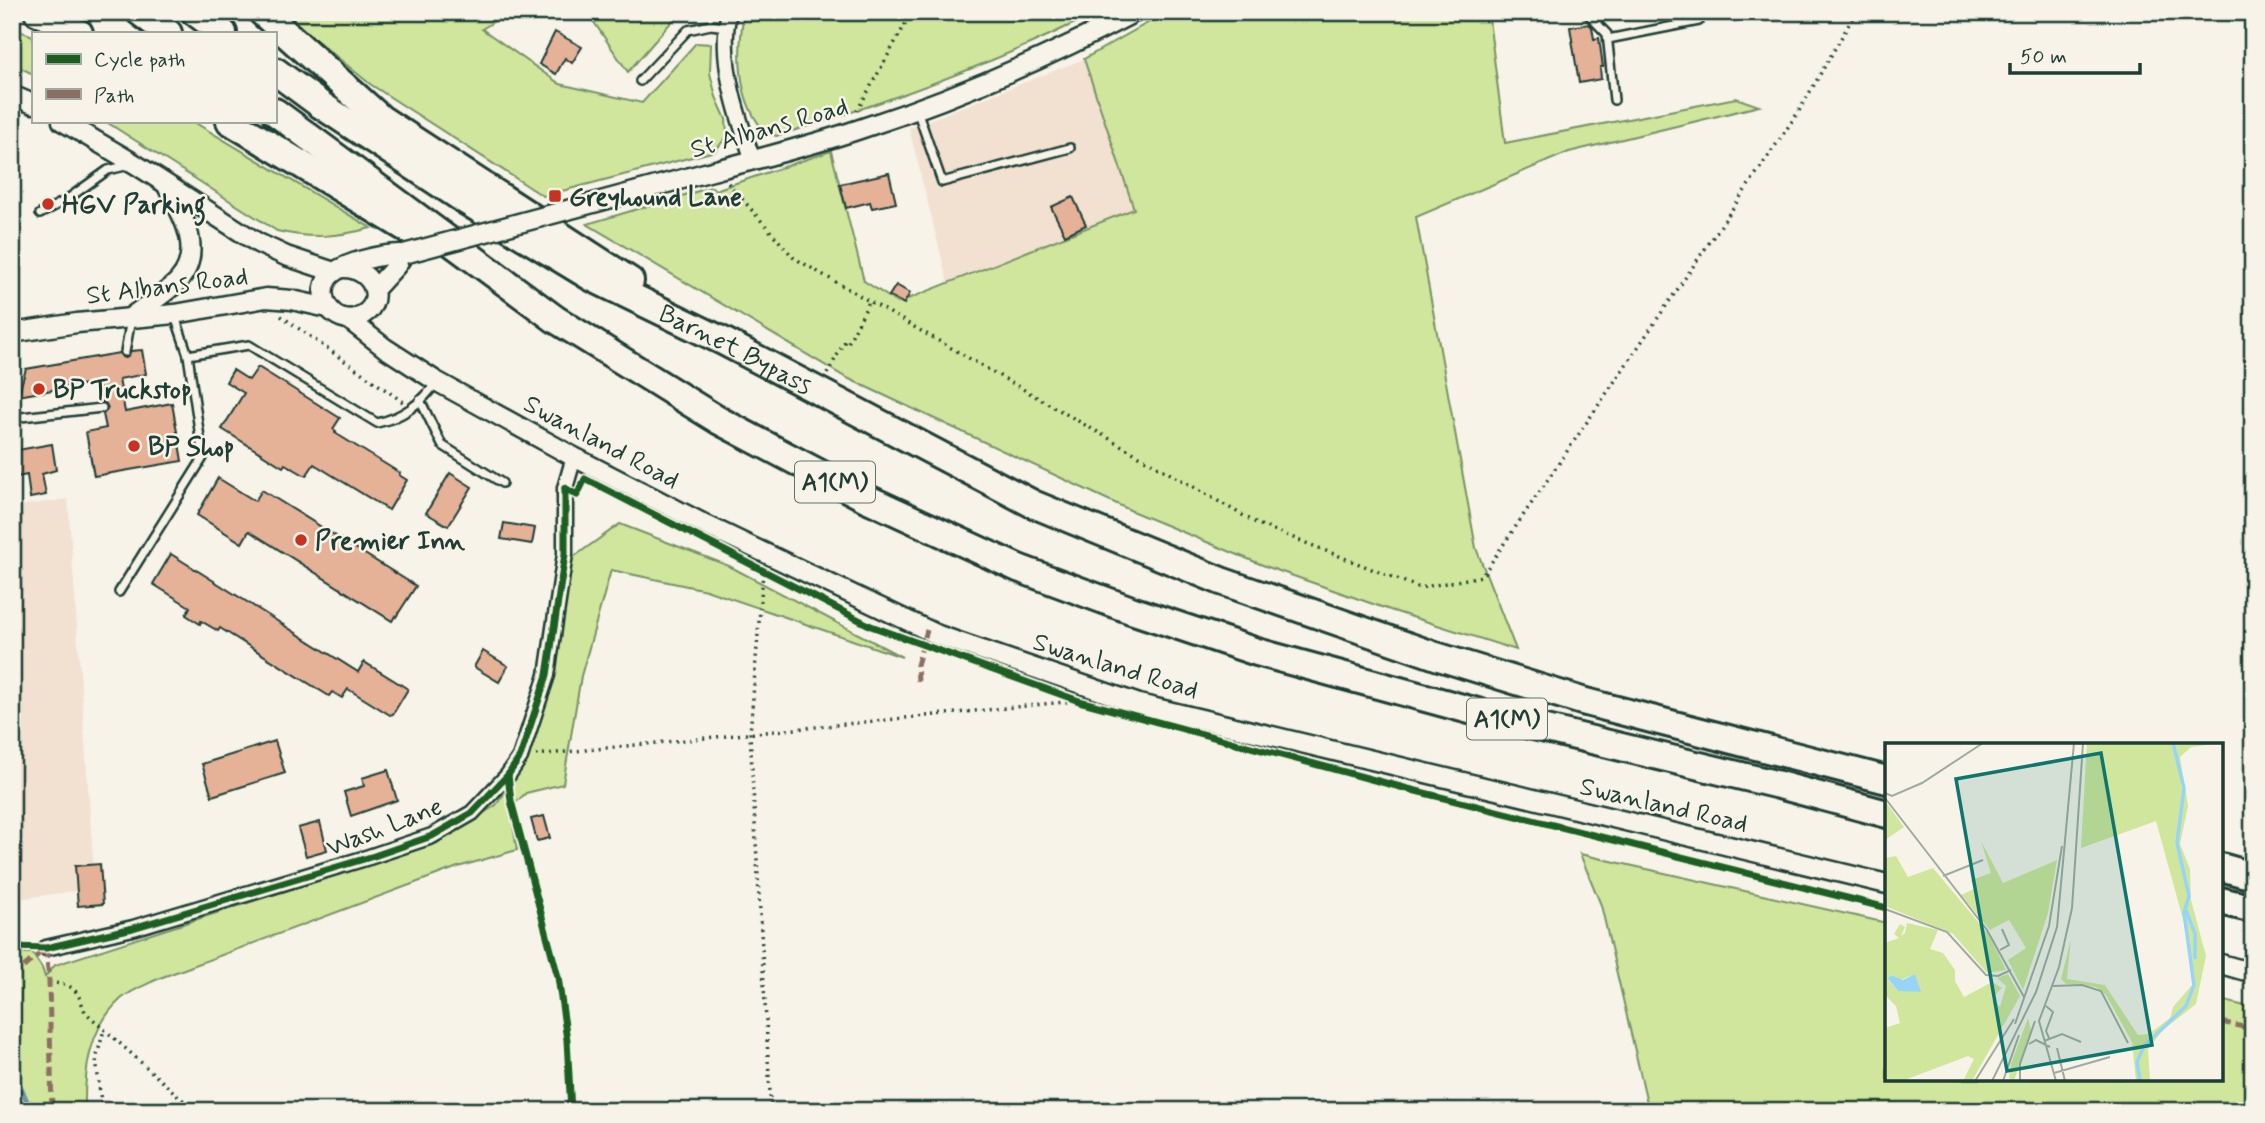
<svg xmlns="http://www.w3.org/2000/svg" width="2265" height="1123" font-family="Mynerve,sans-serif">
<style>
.built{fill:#f2e0d0}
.green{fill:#cfe69c;stroke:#779268;stroke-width:2}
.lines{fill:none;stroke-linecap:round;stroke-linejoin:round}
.stream{stroke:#6798aa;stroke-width:5}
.building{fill:#e5b298;stroke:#1f3d34;stroke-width:2}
.service-casing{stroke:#1f3d34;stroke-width:12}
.minor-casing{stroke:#1f3d34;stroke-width:19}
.tertiary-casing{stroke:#1f3d34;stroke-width:23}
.motorway-casing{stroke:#1f3d34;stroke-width:32}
.path{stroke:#1f3d34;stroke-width:3.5;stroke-dasharray:2 5;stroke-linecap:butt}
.service{stroke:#f7f3e8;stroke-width:7}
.minor{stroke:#f7f3e8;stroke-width:14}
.tertiary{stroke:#f7f3e8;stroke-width:18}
.motorway{stroke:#f7f3e8;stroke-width:26}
.tertiary-bridge-casing{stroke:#1f3d34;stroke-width:23;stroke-linecap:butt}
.tertiary-bridge{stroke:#f7f3e8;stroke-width:18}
.quiet{stroke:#8d6e63;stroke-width:5;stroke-dasharray:10 5;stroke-linecap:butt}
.cycleway-casing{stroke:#f7f3e8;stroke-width:11}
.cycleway{stroke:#1b5e20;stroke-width:7}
.poi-dot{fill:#c8321e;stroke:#f7f3e8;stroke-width:2.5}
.labels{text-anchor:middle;stroke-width:5;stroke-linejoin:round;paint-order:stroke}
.shield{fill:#f7f3e8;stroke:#60746a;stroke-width:2}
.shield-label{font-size:24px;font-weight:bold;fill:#1f3d34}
.street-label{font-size:26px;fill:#1f3d34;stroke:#f7f3e8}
.poi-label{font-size:26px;font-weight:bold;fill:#1f3d34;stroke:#f7f3e8;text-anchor:start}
.inset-river{fill:none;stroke:#97d5f8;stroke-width:3.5}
.inset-road{fill:none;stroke:#a1aaa0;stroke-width:2}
.view{fill:#0f766e;fill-opacity:0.15;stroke:#0f766e;stroke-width:3.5}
.inset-edge{fill:none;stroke:#1f3d34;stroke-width:3.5}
</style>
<rect width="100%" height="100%" fill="#f7f3e8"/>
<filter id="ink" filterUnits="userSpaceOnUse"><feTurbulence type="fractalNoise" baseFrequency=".0143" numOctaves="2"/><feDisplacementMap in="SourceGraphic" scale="14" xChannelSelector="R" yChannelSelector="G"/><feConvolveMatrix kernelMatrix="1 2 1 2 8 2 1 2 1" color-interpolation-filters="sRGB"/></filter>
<g filter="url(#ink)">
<g class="built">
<polygon points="1084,59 1135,209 948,283 909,128"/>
<polygon points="68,499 95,888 12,900 12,507"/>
</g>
<g class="green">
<polygon points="282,12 509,12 482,29 560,84 642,103 696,43 711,44 710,73 716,97 726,119 727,136 715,151 543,196 370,84"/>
<polygon points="587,12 680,12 628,72"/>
<path d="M744,12H1097C995,64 885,103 776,136C770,133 762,129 758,123C736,91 738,48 744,12Z"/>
<polygon points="1167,12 1488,12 1505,143 1736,98 1759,106 1569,152 1416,217 1476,548 1516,650 1390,610 1265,566 1134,512 845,377 587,224 712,187 715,190 831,151 864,281 898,303 1134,209 1084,59"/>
<polygon points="12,28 33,36 33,74 12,64"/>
<path d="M105,121H192L371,228C337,237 311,239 277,231Z"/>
<path d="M620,524L729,566L902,657L706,590L611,570L581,676L563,784L526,793L510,808L517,850L458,867L160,978C148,984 131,990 121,999C89,1028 84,1070 85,1111H12V953H32L42,968L45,977L55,965L440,841L496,805L513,781L527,751L555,666L572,558Z"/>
<polygon points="1580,854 1887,923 1887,1079 2221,1079 2221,1000 2253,1008 2253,1111 1649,1111 1601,905"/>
</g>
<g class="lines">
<path class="stream" d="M12,1072C22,1083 24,1099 32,1111"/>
</g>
<g class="building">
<polygon points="1589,24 1592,27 1594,39 1599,38 1603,67 1600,67 1601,79 1579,83 1570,27"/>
<polygon points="555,32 582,47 572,63 565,58 556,74 539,64"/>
<polygon points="889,173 896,203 872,208 870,202 846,208 840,184"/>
<polygon points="1073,197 1086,225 1065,235 1051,207"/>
<polygon points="896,285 910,293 904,304 889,296"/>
<polygon points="142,350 146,374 119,379 125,412 172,403 182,461 94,476 86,432 106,428 103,414 108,408 106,404 102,402 98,382 18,396 26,369 119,353 122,357 126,358 131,351"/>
<polygon points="258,367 340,418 333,429 336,431 335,433 400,473 399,475 407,480 389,510 314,464 306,476 285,464 283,467 222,429 244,393 226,382 233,370 249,380"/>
<polygon points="52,444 56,470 42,474 46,495 30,498 27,475 12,478 12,451"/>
<polygon points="450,473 472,487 448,526 426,513"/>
<polygon points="218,478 255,501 262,490 416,586 396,617 395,616 392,621 249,531 242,543 197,515"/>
<polygon points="504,523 535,528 532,544 501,539"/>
<polygon points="171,554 358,672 364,662 408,689 393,714 390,715 348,689 342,698 332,692 329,696 220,628 218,631 201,621 200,624 186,615 190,607 153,584"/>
<polygon points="483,651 508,666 499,682 474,667"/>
<polygon points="275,741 285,773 212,796 202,764"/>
<polygon points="388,770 397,800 351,816 344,792 364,786 362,778"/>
<polygon points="544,816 550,838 537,841 531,819"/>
<polygon points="320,822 327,850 306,856 298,828"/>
<polygon points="100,864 103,904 78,906 75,866"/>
</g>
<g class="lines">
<g class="service-casing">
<g id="service">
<polyline points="1586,12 1607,34 1614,100"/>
<polyline points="1608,39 1699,21"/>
<polyline points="640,81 688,30 711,25 726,27"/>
<polyline points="917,110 942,182 1070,148"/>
<polyline points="40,214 66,200 108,170 130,165"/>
<polyline points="125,352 131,319"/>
<path d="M188,355L249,345L377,423C401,418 423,403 436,382"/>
<polyline points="420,400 442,445 502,483"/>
<polyline points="12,418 102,408"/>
<polyline points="119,592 203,458 188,355 175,316"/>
</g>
</g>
<g class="minor-casing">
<g id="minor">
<path d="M729,12C718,59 737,115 753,160"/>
<polyline points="46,948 133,928 369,857 432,836 472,813 508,775 520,757 547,675 565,554 565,488 574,457"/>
</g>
</g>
<g class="tertiary-casing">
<g id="tertiary">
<polyline points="12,95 33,104"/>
<polyline points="62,121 135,164 258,243 286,256 334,272"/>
<path d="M716,170C764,157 813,145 860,129C955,98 1047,58 1135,12"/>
<path d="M344,268C374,268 388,305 358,317C335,326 314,298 328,278C339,263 385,253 404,254L396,266L374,290"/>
<path d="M131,317C146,305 166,294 179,280C204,251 183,216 168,188"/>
<polyline points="348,319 385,348 436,381 574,457 710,527 938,635 1139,704 1887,884"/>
<polyline points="12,333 77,323 175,314 266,298 292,300 328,308"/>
<polyline points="2221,964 2253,973"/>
</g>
</g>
<g class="motorway-casing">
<g id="motorway">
<polyline points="38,12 79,33"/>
<polyline points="140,12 168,33"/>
<polyline points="195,12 223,33"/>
<polyline points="262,12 381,119 630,281"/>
<path id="s1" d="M275,71L321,105L466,201L591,277L723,341L1033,504L1221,581L1436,656L1582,701L1887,780"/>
<polyline points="275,112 555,319 718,420 866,498 1018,568 1131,610 1257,652 1488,715 1779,785 1887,814"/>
<polyline points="230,121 416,234"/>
<polyline points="2221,867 2253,876"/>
<polyline points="2221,901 2253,909"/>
</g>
</g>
<g class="path">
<polyline points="857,111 912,12"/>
<polyline points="728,183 794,258 1258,524 1420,588 1482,576 1799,111 1856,12"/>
<polyline points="281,316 403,402"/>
<polyline points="827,374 845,341 848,343 869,302"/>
<polyline points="763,572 750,734 771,1111"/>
<polyline points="536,755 1075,701"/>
<path d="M49,982C75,986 76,987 85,1012L195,1111"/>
<polyline points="102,1111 96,1059 104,1030"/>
</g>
<use href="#service" class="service"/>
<use href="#minor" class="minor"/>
<use href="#tertiary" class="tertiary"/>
<use href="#motorway" class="motorway"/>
<g class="tertiary-bridge-casing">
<polyline id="tertiary-bridge" points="404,254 716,170"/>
</g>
<use href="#tertiary-bridge" class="tertiary-bridge"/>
<g class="quiet">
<polyline points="918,681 917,665 927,630"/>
<polyline points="46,948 49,982 52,1111"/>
<polyline points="12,977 46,948"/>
<polyline points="2221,1022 2253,1029"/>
</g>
<g class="cycleway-casing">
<g id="cycleway">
<polyline points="565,488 577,495 585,479 871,626 1079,701 1408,789 1887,908"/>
<polyline points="508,775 511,801 558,977 567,1040 571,1111"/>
<polyline points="12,947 46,948 133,928 374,856 432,836 472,813 508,775 520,757 547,675 565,554 565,488"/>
</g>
</g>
<use href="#cycleway" class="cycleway"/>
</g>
</g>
<g class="poi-dot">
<rect x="548" y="189" width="14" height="14" rx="3.5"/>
<circle cx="48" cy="204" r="7"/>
<circle cx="39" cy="389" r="7"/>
<circle cx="134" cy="446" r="7"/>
<circle cx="301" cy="540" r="7"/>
</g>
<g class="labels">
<g class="shield">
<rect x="795" y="461.5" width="80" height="41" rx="5"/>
<rect x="1467" y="698.5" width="80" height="41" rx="5"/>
</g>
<g class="shield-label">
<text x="835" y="490">A1(M)</text>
<text x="1507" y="727">A1(M)</text>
</g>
<g class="street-label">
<text transform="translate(769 127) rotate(-16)" y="9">St Albans Road</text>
<text transform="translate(167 285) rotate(-7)" y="9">St Albans Road</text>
<text dy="9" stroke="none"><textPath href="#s1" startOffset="539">Barnet Bypass</textPath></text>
<text transform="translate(602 441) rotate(28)" y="9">Swanland Road</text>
<text transform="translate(1116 665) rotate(17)" y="9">Swanland Road</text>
<text transform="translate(1664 804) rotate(13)" y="9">Swanland Road</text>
<text transform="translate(384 826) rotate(-21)" y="9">Wash Lane</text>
</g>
<g class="poi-label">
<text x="569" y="205">Greyhound Lane</text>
<text x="62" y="213">HGV Parking</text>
<text x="53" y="398">BP Truckstop</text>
<text x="148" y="455">BP Shop</text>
<text x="315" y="549">Premier Inn</text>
</g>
</g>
<g transform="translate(1885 743)">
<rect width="338" height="338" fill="#f7f3e8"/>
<path d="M202,0H338L306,4L295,14L303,63L295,101L305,126L306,157L321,213L311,261L278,287L263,306L265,338H251L247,299L221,252L211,244L181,241L176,236L186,196L182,236L220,242L253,292L264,291L285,275L288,264L307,242L304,198L271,78L196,105ZM0,58L19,84L0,97ZM96,98L118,140L172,117L163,170L138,247L123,217L141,205L124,177L105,187L76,152L89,146L86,137L106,130ZM11,113L23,134L48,125L104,192L121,227L102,230L68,191L0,163V115ZM22,180L53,187L45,206L58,210L70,227V238L79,254L107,239L117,245L107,255L115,264L121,243L112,235L123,231L135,253L87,338H78L89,316L83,313L17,338H0V285L15,280L11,263L0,252V200L14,195L9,191L15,181L20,184L16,193L20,190ZM30,231L35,249L12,247L3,237L6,232L16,237ZM143,275L146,287L129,338L124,335L126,321Z" fill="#cfe69c" fill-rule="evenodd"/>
<path d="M30,231L36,249L13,248L3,236L6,232L18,237Z" fill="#97d5f8"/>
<path class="inset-river" d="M301,167L310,191V216M255,338L252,319L259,303L301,263L309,242L299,170L304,153L292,100L299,45L288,0"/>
<path class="inset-road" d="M0,50L7,53L37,40L98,0M0,55L102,187L139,254M58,133L98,117M0,166L62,189L101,232L113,233L126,227M115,207L124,202L117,186M168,243L197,242L216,248L243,300M161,263L168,269L161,288L164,295M130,281L164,183L177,103M159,298L177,291L196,299M144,301L151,297L165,304M172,305L180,338M169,330L225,314M90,338L129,276M107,338L151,249L172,184L189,0M118,338L134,292M135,338V321L150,278M171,338L154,278L174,224L187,165L198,0"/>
<path class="view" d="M216,10L267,302L122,328L71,36Z"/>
<rect width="338" height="338" class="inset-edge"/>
</g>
<rect width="2265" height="1123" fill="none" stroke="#f7f3e8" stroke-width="42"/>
<rect x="21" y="21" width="2223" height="1081" fill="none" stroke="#1f3d34" stroke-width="2.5" filter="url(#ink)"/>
<rect x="32" y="32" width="245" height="91" fill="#f7f3e8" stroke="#a1aaa0" stroke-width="2"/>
<rect x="46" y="54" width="35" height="10" fill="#1b5e20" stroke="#a1aaa0" stroke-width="2"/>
<text x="94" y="66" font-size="21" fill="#1f3d34">Cycle path</text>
<rect x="46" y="89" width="35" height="10" fill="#8d6e63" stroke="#a1aaa0" stroke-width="2"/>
<text x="94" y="102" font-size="21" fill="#1f3d34">Path</text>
<path d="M2010 63v10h130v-10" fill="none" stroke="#1f3d34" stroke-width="3.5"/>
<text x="2020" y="63" font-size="21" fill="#1f3d34" stroke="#f7f3e8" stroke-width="5" paint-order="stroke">50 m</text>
</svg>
